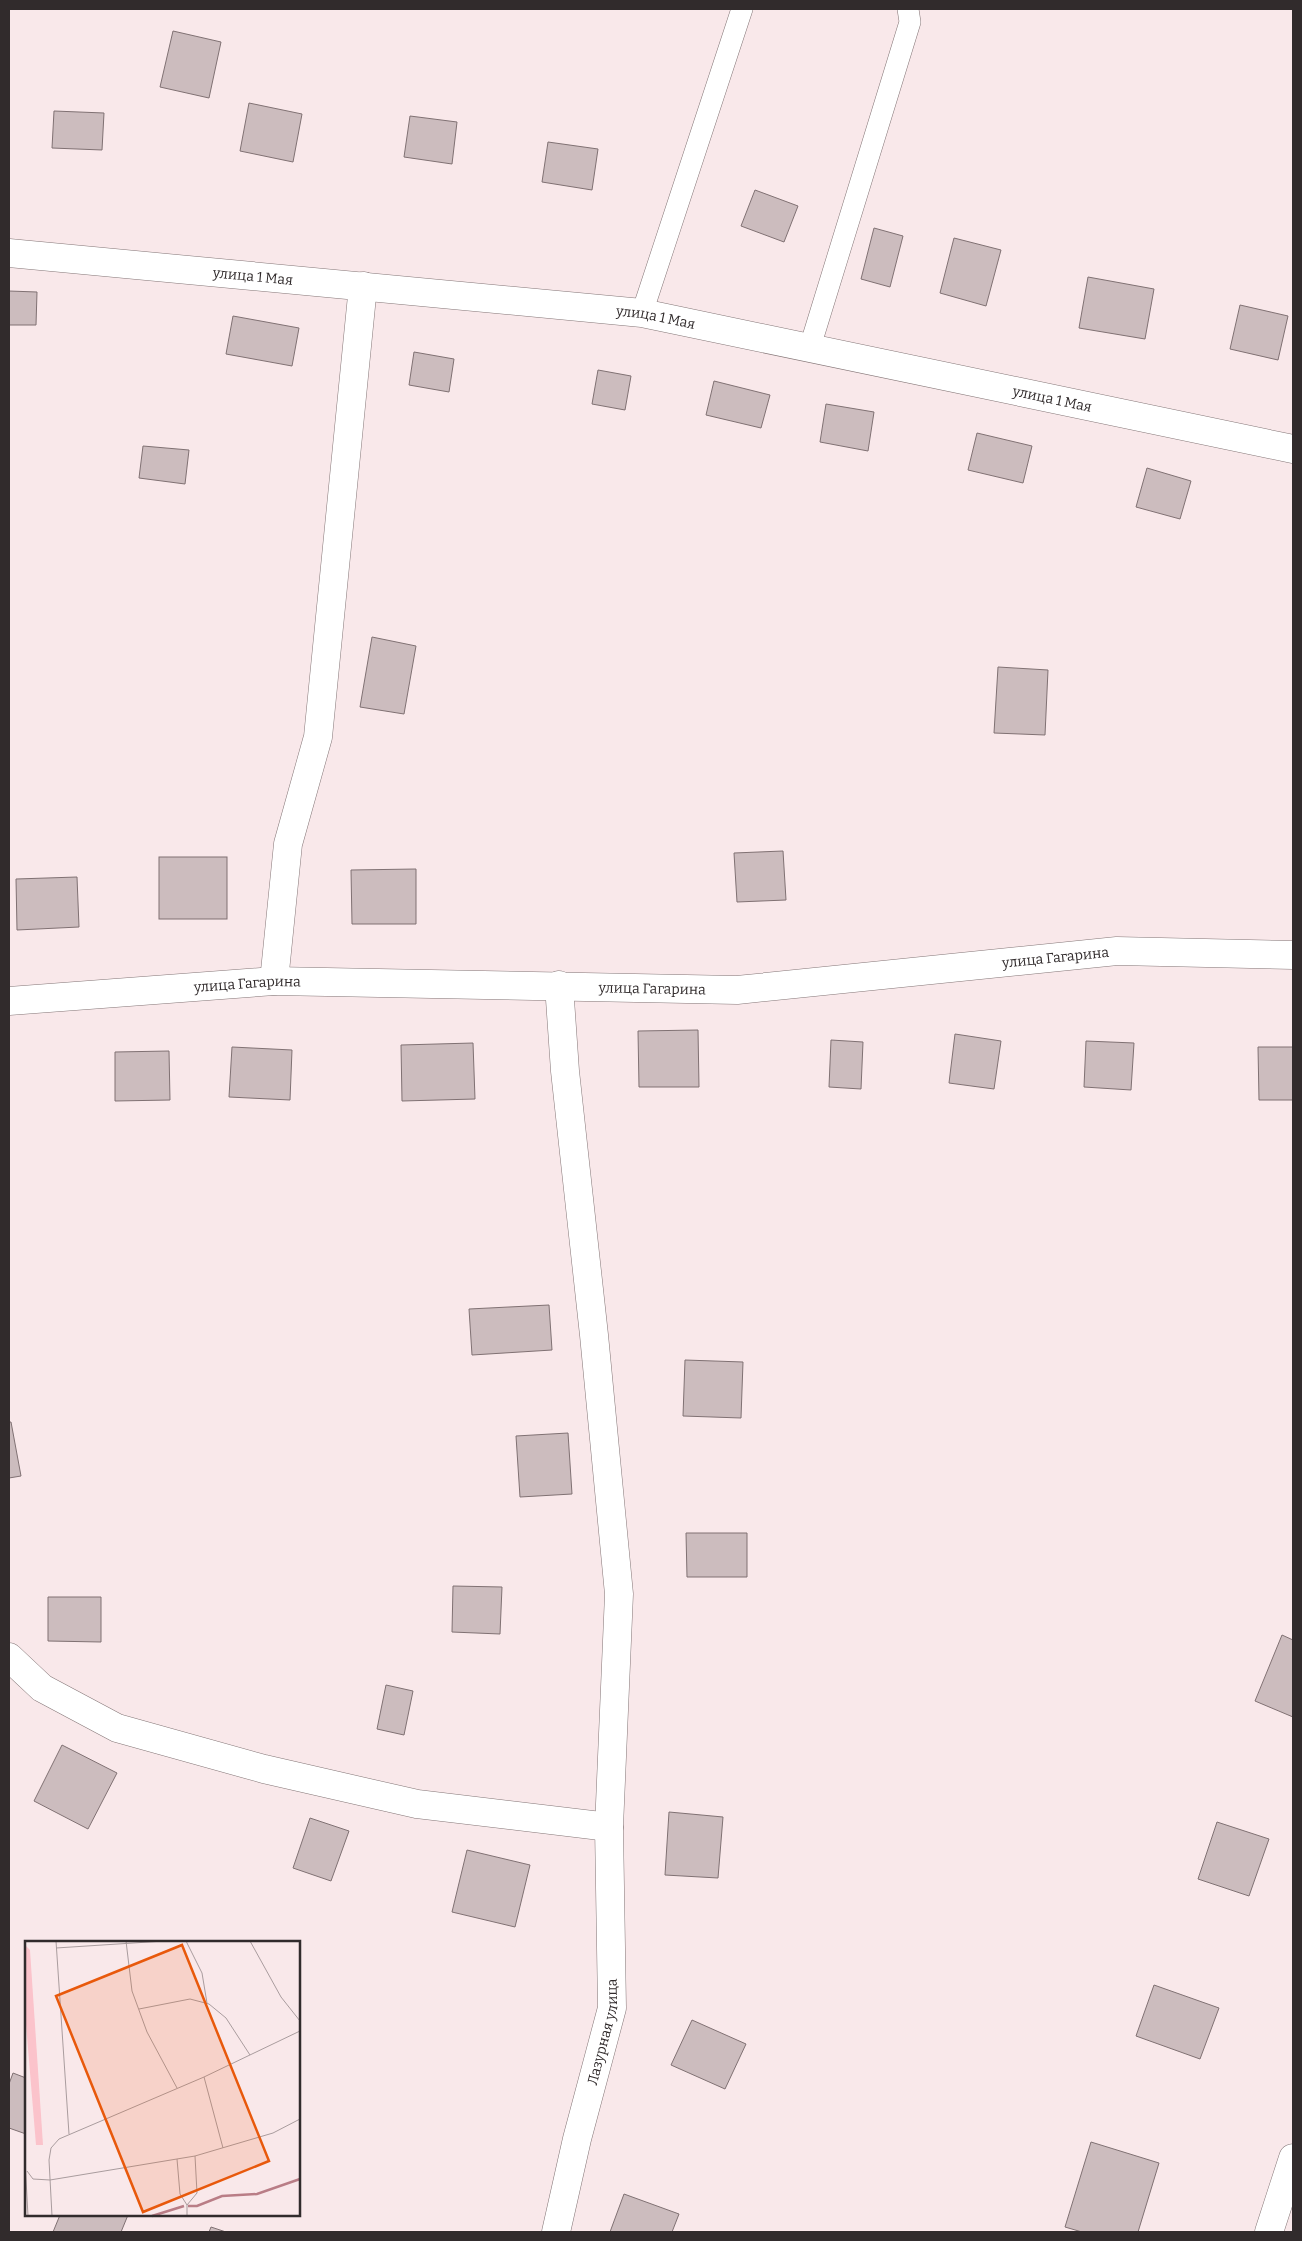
<svg xmlns="http://www.w3.org/2000/svg" width="1302" height="2241" font-family="Bitter,serif">
<style>
.building{fill:#ccbcbe;stroke:#807173}
.lines{fill:none;stroke-linecap:round;stroke-linejoin:round}
.service-casing{stroke:#847677;stroke-width:22}
.minor-casing{stroke:#847677;stroke-width:29}
.service{stroke:#fff;stroke-width:21}
.minor{stroke:#fff;stroke-width:28}
.labels{text-anchor:middle;stroke-width:4;stroke-linejoin:round;paint-order:stroke}
.street-label{font-size:14px;fill:#312b2c;stroke:#f9e8ea}
.inset-river{fill:none;stroke:#b97d86;stroke-width:2.5}
.inset-road{fill:none;stroke:#a99c9e;stroke-width:1}
.view{fill:#e8590c;fill-opacity:0.15;stroke:#e8590c;stroke-width:2.5}
.inset-edge{fill:none;stroke:#312b2c;stroke-width:2.5}
</style>
<rect width="100%" height="100%" fill="#f9e8ea"/>
<g class="building">
<polygon points="173,31 221,42 209,98 160,87"/>
<polygon points="249,103 302,114 293,162 240,151"/>
<polygon points="54,111 104,113 102,150 52,148"/>
<polygon points="410,116 457,122 452,164 404,157"/>
<polygon points="548,142 598,149 592,190 542,182"/>
<polygon points="755,190 798,206 784,242 741,226"/>
<polygon points="874,228 903,236 890,287 861,279"/>
<polygon points="954,238 1001,250 986,306 940,293"/>
<polygon points="1088,277 1154,289 1145,339 1079,328"/>
<polygon points="9,291 37,292 36,325 9,325"/>
<polygon points="1240,305 1288,316 1278,360 1230,349"/>
<polygon points="233,316 299,328 292,366 226,354"/>
<polygon points="414,352 454,359 449,392 409,385"/>
<polygon points="598,370 631,376 625,410 592,404"/>
<polygon points="714,381 770,395 761,428 706,415"/>
<polygon points="826,404 874,412 868,451 820,442"/>
<polygon points="977,433 1032,446 1023,483 968,470"/>
<polygon points="143,446 189,450 185,484 139,478"/>
<polygon points="1147,468 1191,481 1180,519 1136,507"/>
<polygon points="372,637 416,646 404,714 360,707"/>
<polygon points="998,667 1048,670 1045,735 994,733"/>
<polygon points="783,851 786,900 737,902 734,853"/>
<rect x="159" y="857" width="68" height="62"/>
<polygon points="416,869 416,924 352,924 351,870"/>
<polygon points="77,877 79,927 17,930 16,879"/>
<polygon points="698,1030 699,1087 639,1087 638,1031"/>
<polygon points="955,1034 1001,1041 994,1089 949,1083"/>
<polygon points="831,1040 863,1042 861,1089 829,1087"/>
<polygon points="1086,1041 1134,1043 1131,1090 1084,1087"/>
<polygon points="473,1043 475,1099 402,1101 401,1045"/>
<polygon points="232,1047 292,1050 290,1100 229,1097"/>
<polygon points="1258,1047 1293,1047 1293,1100 1259,1100"/>
<polygon points="169,1051 170,1100 115,1101 115,1052"/>
<polygon points="549,1305 552,1350 472,1355 469,1309"/>
<polygon points="685,1360 743,1362 741,1418 683,1416"/>
<polygon points="9,1422 11,1422 21,1476 9,1478"/>
<polygon points="568,1433 572,1494 520,1497 516,1436"/>
<polygon points="686,1533 747,1533 747,1577 687,1577"/>
<polygon points="453,1586 502,1587 500,1634 452,1632"/>
<polygon points="48,1597 101,1597 101,1642 48,1641"/>
<polygon points="1282,1635 1293,1640 1293,1717 1255,1701"/>
<polygon points="386,1685 413,1691 404,1735 377,1729"/>
<polygon points="62,1745 117,1773 88,1829 34,1801"/>
<polygon points="669,1812 723,1817 718,1878 665,1875"/>
<polygon points="310,1818 349,1831 331,1881 293,1868"/>
<polygon points="1217,1822 1269,1839 1249,1896 1198,1879"/>
<polygon points="467,1850 530,1865 515,1927 452,1912"/>
<polygon points="1154,1985 1219,2008 1200,2059 1136,2036"/>
<polygon points="692,2020 746,2044 725,2089 671,2065"/>
<polygon points="13,2073 26,2078 26,2134 9,2128 9,2084"/>
<polygon points="1091,2142 1159,2163 1138,2232 1082,2232 1065,2227"/>
<polygon points="624,2194 679,2214 672,2232 610,2232"/>
<polygon points="60,2215 128,2215 121,2232 53,2232"/>
<polygon points="211,2227 226,2232 209,2232"/>
</g>
<g class="lines">
<g class="service-casing">
<g id="service">
<polyline points="642,313 742,9"/>
<polyline points="809,350 910,22 908,9"/>
</g>
</g>
<g class="minor-casing">
<g id="minor">
<path id="s1" d="M9,253L642,313L1293,449"/>
<polyline points="274,981 288,844 318,737 363,286"/>
<path id="s2" d="M9,1001L274,981L737,990L1117,951L1293,955"/>
<polyline points="9,1657 42,1688 117,1728 264,1769 417,1804 609,1827"/>
<path id="s3" d="M556,2232L577,2139L612,2008L609,1827L619,1594L594,1335L565,1071L559,985"/>
<polyline points="1269,2232 1293,2158"/>
</g>
</g>
<use href="#service" class="service"/>
<use href="#minor" class="minor"/>
</g>
<g class="labels">
<g class="street-label">
<text dy="5" stroke="none"><textPath href="#s1" startOffset="245">улица 1 Мая</textPath></text>
<text dy="5" stroke="none"><textPath href="#s1" startOffset="650">улица 1 Мая</textPath></text>
<text dy="5" stroke="none"><textPath href="#s1" startOffset="1055">улица 1 Мая</textPath></text>
<text dy="5" stroke="none"><textPath href="#s2" startOffset="1049">улица Гагарина</textPath></text>
<text dy="5" stroke="none"><textPath href="#s2" startOffset="239">улица Гагарина</textPath></text>
<text dy="5" stroke="none"><textPath href="#s2" startOffset="644">улица Гагарина</textPath></text>
<text dy="5" stroke="none"><textPath href="#s3" startOffset="206">Лазурная улица</textPath></text>
</g>
</g>
<g transform="translate(25 1941)">
<rect width="275" height="275" fill="#f9e8ea"/>
<path d="M0,4L5,9L18,204H11L0,71Z" fill="#fbc3cb"/>
<path class="inset-river" d="M163,265H172L197,255L232,253L275,238M127,275L159,265"/>
<path class="inset-road" d="M31,0L44,193M101,0L107,50L122,91L152,147M161,0L177,32L182,62M225,0L256,56L275,80M31,7L139,0M114,68L165,58L184,63L201,77L225,114M179,136L198,207M152,218L155,253L162,264M0,220L3,275M2,230L8,238L25,239L170,215L248,192L275,178M27,275L24,219L26,207L34,198L179,136L275,90M162,275V264L172,252L170,215"/>
<path class="view" d="M157,4L244,220L118,271L31,55Z"/>
<rect width="275" height="275" class="inset-edge"/>
</g>
<rect width="1302" height="2241" fill="none" stroke="#312b2c" stroke-width="20"/>
</svg>
